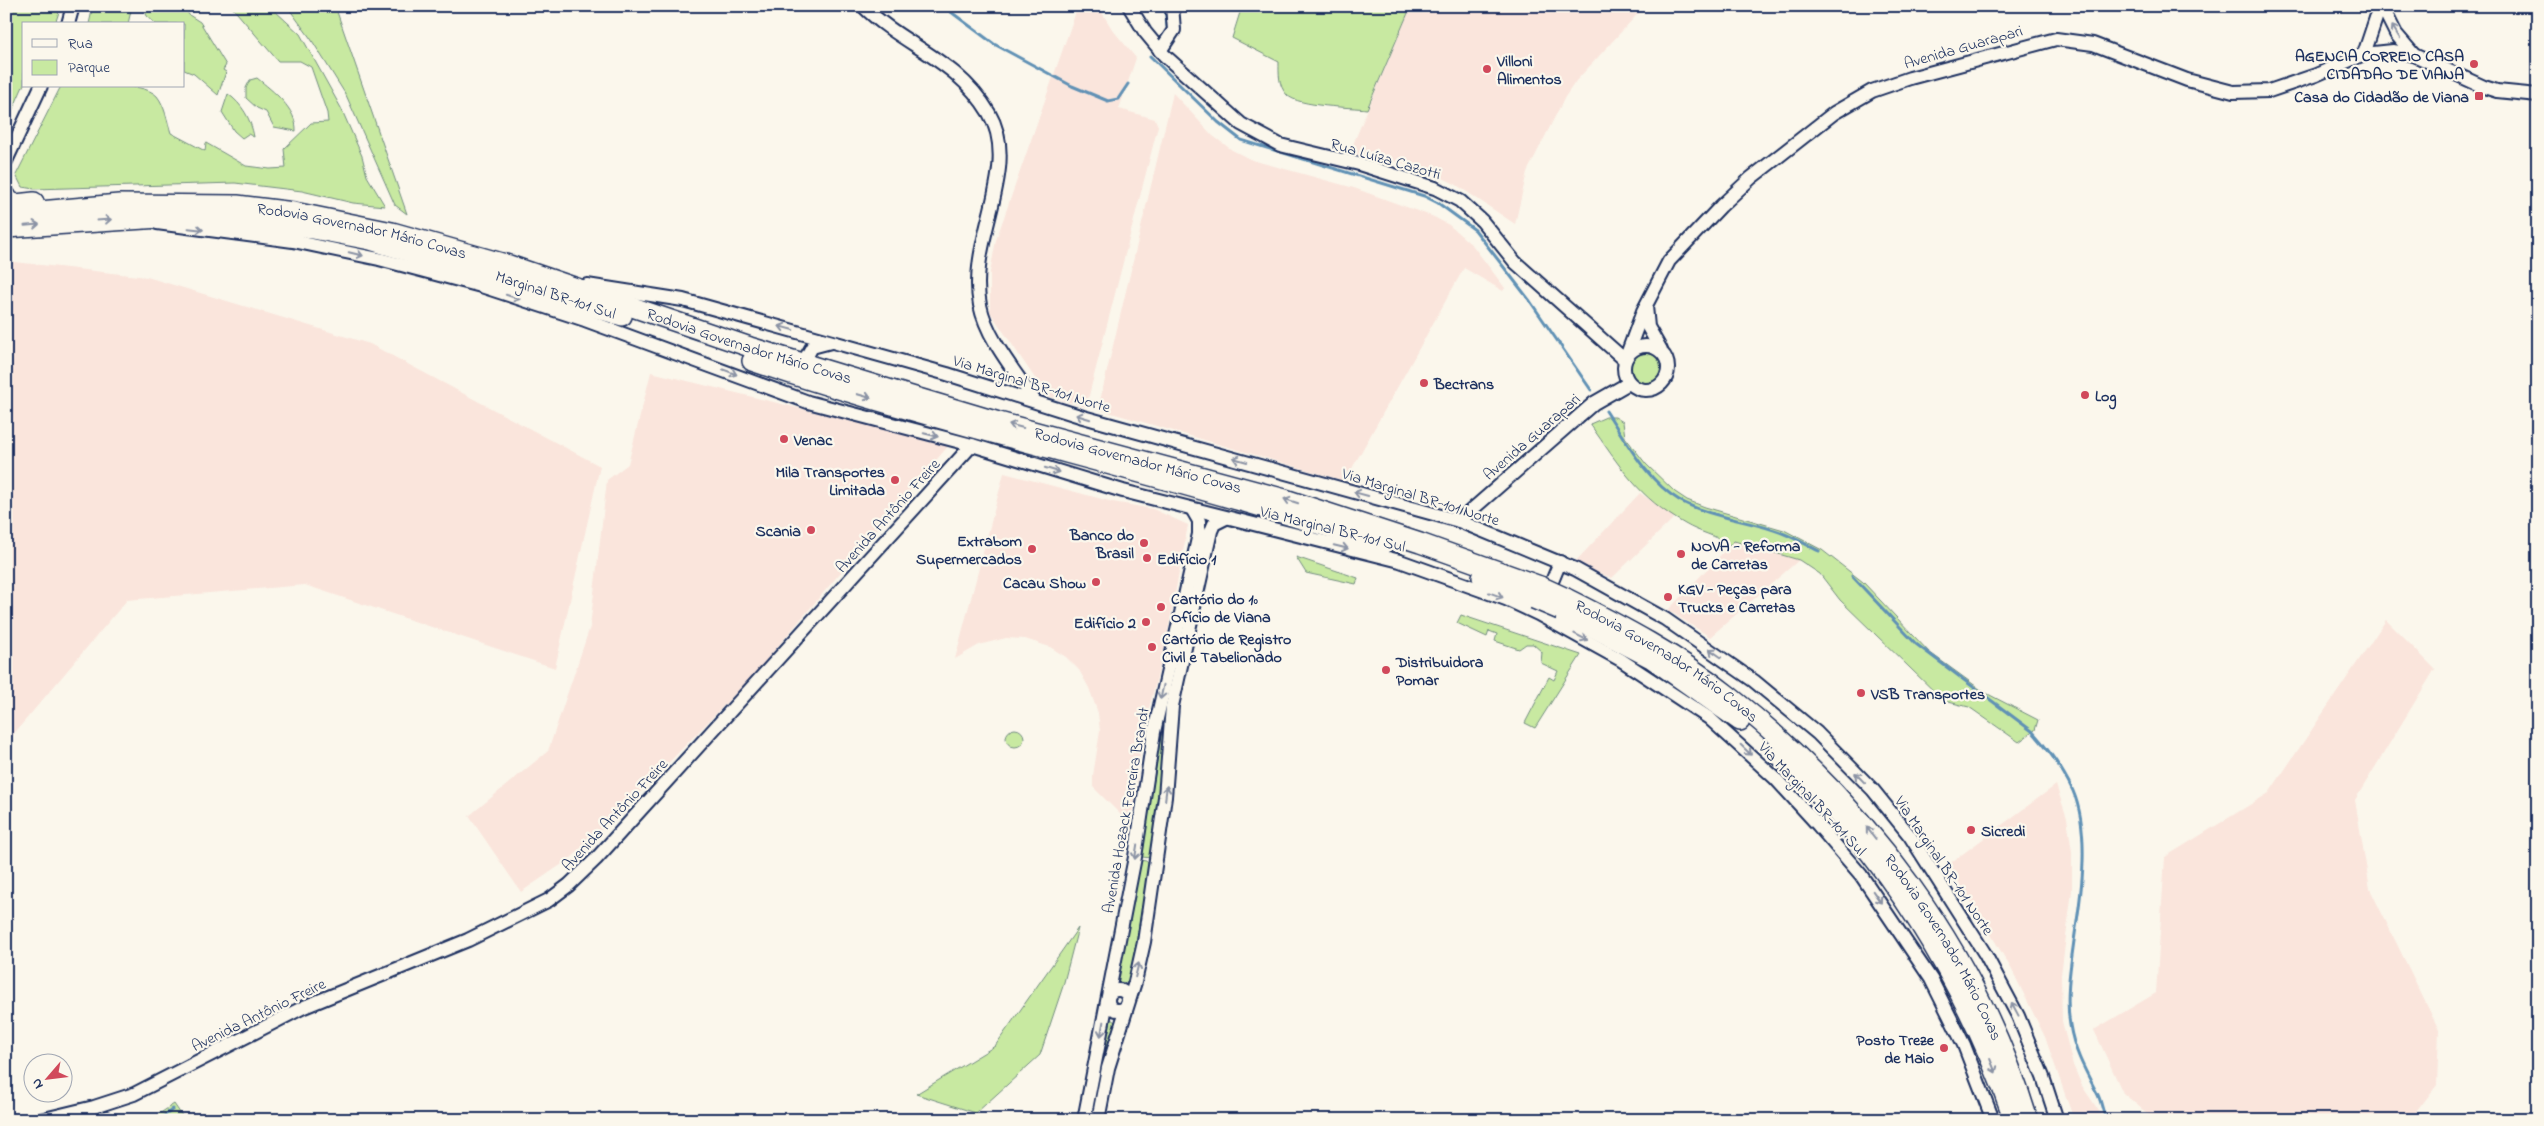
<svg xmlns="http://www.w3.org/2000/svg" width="2544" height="1126" font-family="'Indie Flower',sans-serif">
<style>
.built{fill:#fae5dc}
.green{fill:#c8e9a1;stroke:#728c80}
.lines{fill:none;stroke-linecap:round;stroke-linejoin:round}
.stream{stroke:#6091b5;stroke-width:3}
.tertiary-casing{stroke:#1b2f5e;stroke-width:16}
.motorway-casing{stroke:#1b2f5e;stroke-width:22}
.tertiary{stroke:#fbf7ec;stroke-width:12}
.motorway{stroke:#fbf7ec;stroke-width:19}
.motorway-bridge-casing{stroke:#1b2f5e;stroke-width:22;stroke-linecap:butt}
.motorway-bridge{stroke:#fbf7ec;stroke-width:19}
.oneway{stroke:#8b93a5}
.poi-dot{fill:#d1495b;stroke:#fbf7ec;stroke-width:2}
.labels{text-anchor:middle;stroke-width:4.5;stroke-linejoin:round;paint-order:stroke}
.street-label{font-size:16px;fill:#1b2f5e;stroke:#fbf7ec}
.poi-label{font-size:16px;font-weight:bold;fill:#1b2f5e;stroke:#fbf7ec;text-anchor:start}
</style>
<rect width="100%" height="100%" fill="#fbf7ec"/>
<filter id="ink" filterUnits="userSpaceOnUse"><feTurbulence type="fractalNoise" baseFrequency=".02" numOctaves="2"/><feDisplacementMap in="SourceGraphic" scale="10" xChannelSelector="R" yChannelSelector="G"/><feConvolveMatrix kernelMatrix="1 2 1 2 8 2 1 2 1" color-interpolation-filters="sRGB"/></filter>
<g filter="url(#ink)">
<g class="built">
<polygon points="1078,6 1098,6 1112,29 1136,58 1119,109 1155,119 1158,126 1086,407 1047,396 990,312 990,272 996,240"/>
<polygon points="1411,6 1645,6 1576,81 1565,97 1527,172 1515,224 1455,184 1430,172 1404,163 1349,154"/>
<polygon points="1173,93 1213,136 1232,150 1252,160 1354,188 1434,217 1449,225 1473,246 1505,288 1503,291 1464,268 1345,481 1098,409"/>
<polygon points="6,261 147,277 370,344 600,466 555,668 305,585 127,600 6,743"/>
<polygon points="651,372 949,445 756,672 629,804 571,858 521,892 469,816 548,751 590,627 607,480 628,464"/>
<polygon points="1004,473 1113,502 1153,509 1188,525 1166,642 1150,705 1145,716 1131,825 1093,787 1093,776 1100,731 1098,713 1089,688 1079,670 1066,657 1050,647 1025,639 1006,638 979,645 955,659"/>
<polygon points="1640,493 1675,517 1612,578 1574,563"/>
<polygon points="1734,541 1799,560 1710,637 1668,610"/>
<polygon points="2386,620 2435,669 2355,800 2370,889 2439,1030 2437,1085 2410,1120 2155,1120 2123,1093 2094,1030 2156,993 2165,857 2269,793"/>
<polygon points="2056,785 2067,818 2072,852 2072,891 2061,975 2062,1021 2073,1065 2082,1086 2105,1120 2074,1120 2045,1037 2012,970 1974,906 1954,875 1945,867"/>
</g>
<g class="green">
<polygon points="6,6 61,6 55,24 24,24 24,84 6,125"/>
<polygon points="93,6 132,6 128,24 89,24"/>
<polygon points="143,6 187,6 185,8 189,15 200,22 226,65 223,70 226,72 218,95 194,74 184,70 184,24 156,24 147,16"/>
<path d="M231,6H265L274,10L300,34L341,108L362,156L367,176L385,206L353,203L302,191L235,183L34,189L22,187L16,175L61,86C83,86 142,80 157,96C165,106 167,121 171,133L205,151L206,143L246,166L270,169L286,168L284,149L311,123L328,122L327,113L311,67L300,61H278Z"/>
<polygon points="287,6 335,6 407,214 395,205 346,95 311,39"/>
<path d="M1242,6H1411L1367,109C1350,107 1299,107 1287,95C1278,85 1279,74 1279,62L1232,38Z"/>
<path d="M257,78C273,91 297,109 296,131L274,127L266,112L257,108L246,98V88L250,80Z"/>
<path d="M228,94C242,104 251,119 254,137L248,134L242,138L234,131L222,112Z"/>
<circle cx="1646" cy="368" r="15"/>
<path d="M1606,417H1615L1623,422L1625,437L1646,464L1675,492L1687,500L1705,507L1784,530L1822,550L1863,582L1929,652L1984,692L2038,720L2035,730L2019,742L1969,707L1944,701L1840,600L1820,574L1799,560L1734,541L1730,545C1716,535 1700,533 1685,524C1638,497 1620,467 1590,424Z"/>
<polygon points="1296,557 1358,578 1356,584 1306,573"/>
<polygon points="1461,615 1581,655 1535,728 1525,723 1549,677 1554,680 1558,671 1541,663 1542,652 1533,644 1526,644 1519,649 1495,641 1497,634 1489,631 1487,637 1457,623"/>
<circle cx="1015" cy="738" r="9"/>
<polygon points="1161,734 1163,735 1162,770 1151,858 1142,857"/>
<polygon points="1141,860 1150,862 1129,983 1118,982"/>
<polygon points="1078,928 1063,986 1040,1055 976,1113 916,1094 995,1046"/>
<polygon points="1110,1018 1116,1023 1092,1120 1087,1120"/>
<polygon points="174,1104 185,1120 150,1120"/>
</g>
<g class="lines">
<g class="stream">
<polyline points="943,6 994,44 1072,86 1108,101 1118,99 1128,84"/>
<polyline points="1165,6 1167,27"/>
<polyline points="1150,56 1218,122 1241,140 1424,196 1438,203 1475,230 1530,301 1591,390"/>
<path d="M1606,411C1626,441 1647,481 1679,500C1707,516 1743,520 1774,530C1790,535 1805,544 1819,551"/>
<path d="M1852,576L1916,644L2032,731C2048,749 2063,769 2073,791C2090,831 2082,891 2075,934C2071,963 2065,995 2070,1025C2074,1051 2086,1072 2098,1095C2102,1103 2102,1112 2107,1120"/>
<polyline points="159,1120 173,1109"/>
</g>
<g class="tertiary-casing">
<g id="tertiary">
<path d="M863,6C903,46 957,59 989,113C1022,169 967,240 980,305C987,339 1015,371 1034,400"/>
<polyline points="1129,6 1145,32 1164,55 1241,124 1280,145 1359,164 1435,188 1460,201 1482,221 1515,262 1625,360 1643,311 1669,261 1721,206 1751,178 1834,113 1872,91 1910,78 2056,39 2093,44 2187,80 2233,92 2269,91 2316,75 2364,54 2393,51 2414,55 2484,87 2497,91 2538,95"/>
<polyline points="2382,6 2396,34 2414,55"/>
<polyline points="68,24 73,6"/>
<polyline points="1160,51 1174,30 1172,6"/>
<polyline points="2364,54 2380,6"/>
<polyline points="6,161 41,86"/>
<polyline points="157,223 293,241 379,259 481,286 585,320 808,402 972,445 1123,491 1400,561 1506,599 1538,614 1621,660 1709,718 1775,778 1818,825 1861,875 1931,979 1964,1045 1993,1120"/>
<polyline points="587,285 683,300 947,374 1083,417 1459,521 1575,569 1665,619 1754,681 1817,733 1873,790 1910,836 1985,954 2018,1016 2043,1077 2057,1120"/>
<polyline points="1646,306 1648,327 1661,350"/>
<circle cx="1646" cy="368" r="22"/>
<polyline points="804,361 812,347 831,342"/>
<polyline points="1459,521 1594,403 1629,383"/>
<polyline points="1546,596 1560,562"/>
<circle cx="1118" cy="1000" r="10"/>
<polyline points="40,1120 94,1107 134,1094 304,1007 468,940 549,900 569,885 596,859 972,445"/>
<polyline points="1084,1120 1135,857 1154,732 1199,534 1199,521 1192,509"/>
<polyline points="1098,1120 1108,1068 1135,982 1144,942 1165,797 1172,706 1211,531 1214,524 1226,518"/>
</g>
</g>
<g class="motorway-casing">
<g id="motorway">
<polyline points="6,196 9,201 16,204 34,202"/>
<path id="s1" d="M6,214L119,204L237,205L294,212L392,232L509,265L750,347L895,391L999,422L1285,499L1420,543L1540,586"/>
<polyline points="6,228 191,216 313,229 370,240 622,316"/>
<path d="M752,361C902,412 1057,449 1209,492C1267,508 1325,526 1383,544"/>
<polyline points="1482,577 1534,599"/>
<path id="s2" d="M1566,598C1622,626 1679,656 1728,695C1865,803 1977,951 2028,1120"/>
<polyline points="1560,610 1651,658 1740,721"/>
<path d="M1779,755C1887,853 1966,983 2014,1120"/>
</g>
</g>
<use href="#tertiary" class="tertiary"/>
<use href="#motorway" class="motorway"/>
<g class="motorway-bridge-casing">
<g id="motorway-bridge">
<polyline points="1540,586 1566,598"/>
<polyline points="1534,599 1560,610"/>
</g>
</g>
<use href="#motorway-bridge" class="motorway-bridge"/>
</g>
<defs><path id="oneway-shaft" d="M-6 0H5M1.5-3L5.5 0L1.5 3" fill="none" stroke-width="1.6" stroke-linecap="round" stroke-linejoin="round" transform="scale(1.25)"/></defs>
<g class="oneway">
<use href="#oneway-shaft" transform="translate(2396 32) rotate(-122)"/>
<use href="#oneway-shaft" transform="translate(104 220) rotate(-4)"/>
<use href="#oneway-shaft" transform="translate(32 225) rotate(-5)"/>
<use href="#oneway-shaft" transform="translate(196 229) rotate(6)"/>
<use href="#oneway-shaft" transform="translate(356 254) rotate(13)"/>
<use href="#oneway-shaft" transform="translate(513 297) rotate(18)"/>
<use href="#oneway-shaft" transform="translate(786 328) rotate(-165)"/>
<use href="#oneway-shaft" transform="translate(730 372) rotate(21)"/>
<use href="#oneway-shaft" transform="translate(864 396) rotate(16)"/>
<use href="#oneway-shaft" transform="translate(1083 417) rotate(-163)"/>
<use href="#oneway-shaft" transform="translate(1016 426) rotate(-165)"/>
<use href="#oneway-shaft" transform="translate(931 435) rotate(14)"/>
<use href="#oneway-shaft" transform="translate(1240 460) rotate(-164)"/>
<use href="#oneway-shaft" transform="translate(1052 470) rotate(17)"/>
<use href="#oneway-shaft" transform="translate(1361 494) rotate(-165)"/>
<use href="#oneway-shaft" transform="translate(1291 501) rotate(-162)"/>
<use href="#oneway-shaft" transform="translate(1341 547) rotate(14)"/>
<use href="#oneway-shaft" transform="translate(1496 595) rotate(20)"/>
<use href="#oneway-shaft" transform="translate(1581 637) rotate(27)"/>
<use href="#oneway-shaft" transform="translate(1715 653) rotate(-145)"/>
<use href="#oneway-shaft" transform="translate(1162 692) rotate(102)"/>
<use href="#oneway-shaft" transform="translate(1746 750) rotate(44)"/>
<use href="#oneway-shaft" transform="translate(1860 778) rotate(-134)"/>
<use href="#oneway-shaft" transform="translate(1166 793) rotate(-83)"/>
<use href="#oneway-shaft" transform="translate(1871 833) rotate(-128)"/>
<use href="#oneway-shaft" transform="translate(1136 852) rotate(99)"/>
<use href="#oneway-shaft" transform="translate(1877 897) rotate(55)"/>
<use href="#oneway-shaft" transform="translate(1137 970) rotate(-76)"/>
<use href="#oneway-shaft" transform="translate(2015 1009) rotate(-118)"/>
<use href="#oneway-shaft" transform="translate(1102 1029) rotate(100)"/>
<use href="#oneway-shaft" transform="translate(1993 1066) rotate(68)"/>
</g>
</g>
<g class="poi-dot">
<circle cx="2474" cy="64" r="5"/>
<circle cx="1487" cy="69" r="5"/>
<rect x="2474" y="91" width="10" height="10" rx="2.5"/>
<circle cx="1424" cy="383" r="5"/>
<circle cx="2085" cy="395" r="5"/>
<circle cx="784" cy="439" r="5"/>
<circle cx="895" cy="480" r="5"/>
<circle cx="811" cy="530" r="5"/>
<circle cx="1144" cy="543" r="5"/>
<circle cx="1032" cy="549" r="5"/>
<circle cx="1681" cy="554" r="5"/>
<circle cx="1147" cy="558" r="5"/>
<circle cx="1096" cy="582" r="5"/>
<circle cx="1668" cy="597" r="5"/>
<circle cx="1161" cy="607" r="5"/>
<circle cx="1146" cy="622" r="5"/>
<circle cx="1152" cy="647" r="5"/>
<circle cx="1386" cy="670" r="5"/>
<circle cx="1861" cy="693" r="5"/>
<circle cx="1971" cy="830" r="5"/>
<circle cx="1944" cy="1048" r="5"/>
</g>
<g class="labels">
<g class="street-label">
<text transform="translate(1963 46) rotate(-16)" y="6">Avenida Guarapari</text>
<text transform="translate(1386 158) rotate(16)" y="6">Rua Luíza Cazotti</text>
<text dy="6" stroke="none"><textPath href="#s1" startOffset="359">Rodovia Governador Mário Covas</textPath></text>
<text transform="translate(556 294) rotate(18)" y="6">Marginal BR-101 Sul</text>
<text dy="6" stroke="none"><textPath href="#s1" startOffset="764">Rodovia Governador Mário Covas</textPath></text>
<text transform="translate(1032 383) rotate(17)" y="6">Via Marginal BR-101 Norte</text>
<text transform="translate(1531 436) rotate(-41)" y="6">Avenida Guarapari</text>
<text dy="6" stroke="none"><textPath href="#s1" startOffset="1169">Rodovia Governador Mário Covas</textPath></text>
<text transform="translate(1421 496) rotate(17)" y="6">Via Marginal BR-101 Norte</text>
<text transform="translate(887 515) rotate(-48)" y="6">Avenida Antônio Freire</text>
<text transform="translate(1333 528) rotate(14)" y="6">Via Marginal BR-101 Sul</text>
<text dy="6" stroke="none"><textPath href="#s2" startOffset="119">Rodovia Governador Mário Covas</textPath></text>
<text transform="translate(1813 798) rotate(47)" y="6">Via Marginal BR-101 Sul</text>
<text transform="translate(1125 810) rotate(-80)" y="6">Avenida Hozack Ferreira Brandt</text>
<text transform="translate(614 814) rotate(-47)" y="6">Avenida Antônio Freire</text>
<text transform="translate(1945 865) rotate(56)" y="6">Via Marginal BR-101 Norte</text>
<text dy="6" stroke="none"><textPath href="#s2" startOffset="524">Rodovia Governador Mário Covas</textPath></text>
<text transform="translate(258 1014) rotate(-26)" y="6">Avenida Antônio Freire</text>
</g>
<g class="poi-label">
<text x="2464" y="61" text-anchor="end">AGENCIA CORREIO CASA<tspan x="2464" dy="18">CIDADAO DE VIANA</tspan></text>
<text x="1497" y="66">Villoni<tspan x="1497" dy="18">Alimentos</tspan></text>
<text x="2469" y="102" text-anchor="end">Casa do Cidadão de Viana</text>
<text x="1434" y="389">Bectrans</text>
<text x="2095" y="401">Log</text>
<text x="794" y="445">Venac</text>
<text x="885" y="477" text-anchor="end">Mila Transportes<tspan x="885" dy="18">Limitada</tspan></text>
<text x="801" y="536" text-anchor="end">Scania</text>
<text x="1134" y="540" text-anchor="end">Banco do<tspan x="1134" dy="18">Brasil</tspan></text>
<text x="1022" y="546" text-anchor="end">Extrabom<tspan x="1022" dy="18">Supermercados</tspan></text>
<text x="1691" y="551">NOVA - Reforma<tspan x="1691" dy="18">de Carretas</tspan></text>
<text x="1157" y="564">Edifício 1</text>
<text x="1086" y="588" text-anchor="end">Cacau Show</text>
<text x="1678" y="594">KGV - Peças para<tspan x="1678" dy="18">Trucks e Carretas</tspan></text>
<text x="1171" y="604">Cartório do 1º<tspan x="1171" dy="18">Ofício de Viana</tspan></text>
<text x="1136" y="628" text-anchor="end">Edifício 2</text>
<text x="1162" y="644">Cartório de Registro<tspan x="1162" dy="18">Civil e Tabelionado</tspan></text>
<text x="1396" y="667">Distribuidora<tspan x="1396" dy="18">Pomar</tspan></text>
<text x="1871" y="699">VSB Transportes</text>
<text x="1981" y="836">Sicredi</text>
<text x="1934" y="1045" text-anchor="end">Posto Treze<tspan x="1934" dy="18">de Maio</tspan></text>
</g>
</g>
<rect width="2544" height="1126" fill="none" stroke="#fbf7ec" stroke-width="25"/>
<rect x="12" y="12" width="2519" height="1101" fill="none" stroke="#1b2f5e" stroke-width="2" filter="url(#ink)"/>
<rect x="22" y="22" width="162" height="65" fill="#fbf7ec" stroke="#a1a7b3"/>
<rect x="32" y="39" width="25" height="8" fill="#fbf7ec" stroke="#a1a7b3"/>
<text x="68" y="48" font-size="15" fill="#1b2f5e">Rua</text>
<rect x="32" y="60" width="25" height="15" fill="#c8e9a1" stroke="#a1a7b3"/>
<text x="68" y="72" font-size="15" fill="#1b2f5e">Parque</text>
<g transform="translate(48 1078) rotate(242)"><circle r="24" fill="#fbf7ec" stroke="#a1a7b3"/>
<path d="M0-4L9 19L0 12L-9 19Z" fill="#d1495b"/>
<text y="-8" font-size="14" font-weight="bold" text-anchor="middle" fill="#1b2f5e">N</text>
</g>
</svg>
